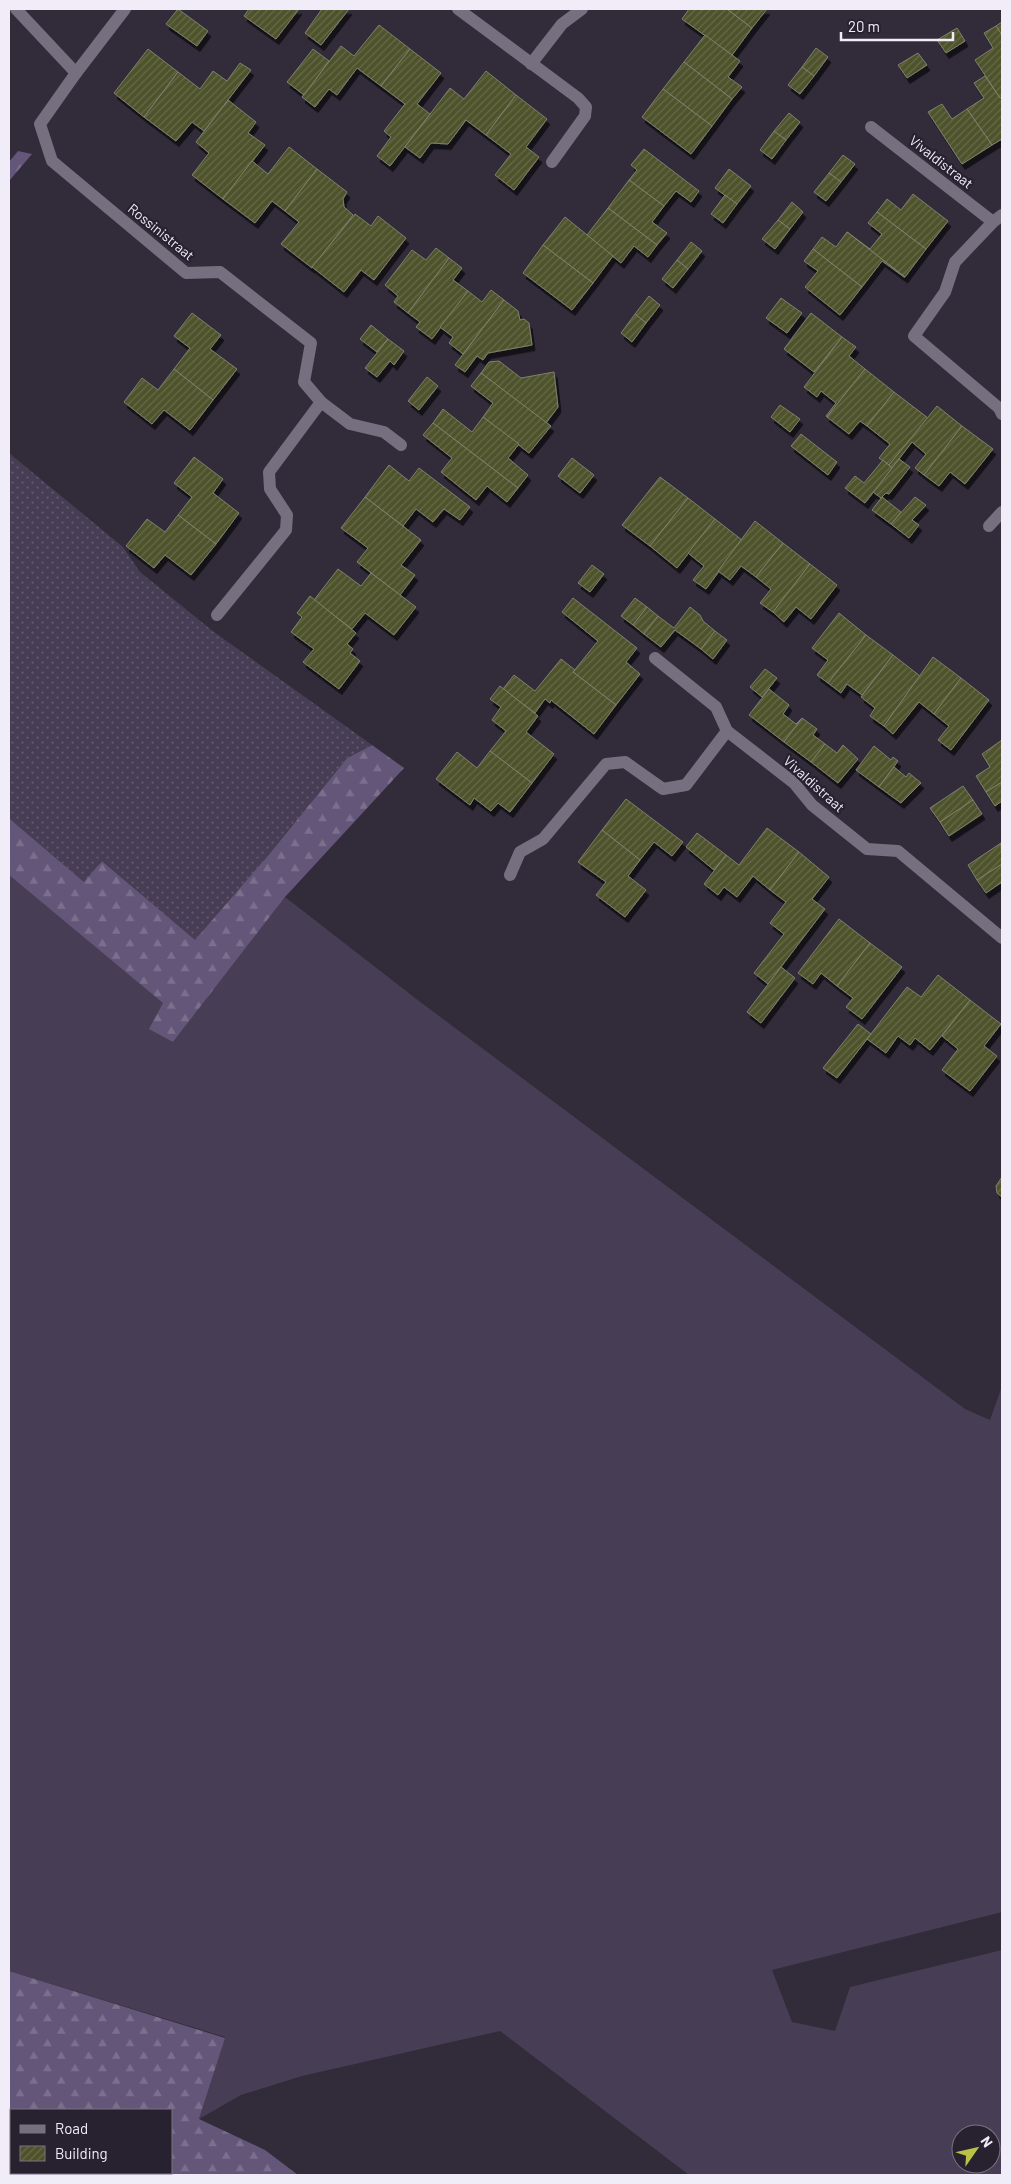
<svg xmlns="http://www.w3.org/2000/svg" width="1011" height="2184" font-family="Barlow,sans-serif">
<style>
.grass{fill:#473e55;fill-rule:evenodd}
.forest{fill:url(#forest-firs)}
.garden{fill:url(#garden-dots)}
.building{fill:url(#building-hatch);stroke:#7e816d;filter:url(#shadow)}
.lines{fill:none;stroke-linecap:round;stroke-linejoin:round}
.minor{stroke:#756f7f;stroke-width:12}
.labels{text-anchor:middle;stroke-width:4.5;stroke-linejoin:round;paint-order:stroke}
.street-label{font-size:14px;fill:#f1edf8;stroke:#272130}
</style>
<defs>
<pattern id="forest-firs" width="22" height="20" patternUnits="userSpaceOnUse" patternTransform="scale(1.25)"><rect width="22" height="20" fill="#645679"/><path d="M5 1l3.5 6h-7zM16 11l3.5 6h-7z" fill="#7b6f8d"/></pattern>
<pattern id="garden-dots" width="8" height="8" patternUnits="userSpaceOnUse" patternTransform="scale(1.25)"><rect width="8" height="8" fill="#473e55"/><path d="M2 2h.1M6 6h.1" fill="none" stroke="#625a6e" stroke-width="1.8" stroke-linecap="round"/></pattern>
<pattern id="building-hatch" width="6" height="6" patternUnits="userSpaceOnUse" patternTransform="scale(1.25)"><rect width="6" height="6" fill="#4e522a"/><path d="M-1 1l2-2M0 6l6-6M5 7l2-2" fill="none" stroke="#686b4a"/></pattern>
<filter id="shadow"><feDropShadow dx="3" dy="5.5" stdDeviation="0" flood-color="#0009"/></filter>
</defs>
<rect width="100%" height="100%" fill="#312b3a"/>
<path class="grass" d="M9,875L164,1003L173,1042L285,897L419,1001L965,1409L990,1420L1002,1386V1912L772,1970L792,2022L835,2031L850,1987L1002,1950V2175H689L500,2031L302,2076L241,2095L199,2119L225,2037L9,1971ZM961,2134H991V2164H961Z"/>
<g class="forest">
<polygon points="18,151 32,154 9,181 9,162"/>
<polygon points="372,745 404,768 285,897 173,1042 149,1029 163,1003 9,875 9,818 83,881 102,861 191,936 266,858 347,758"/>
<polygon points="9,1971 225,2038 199,2119 265,2150 298,2175 107,2175 99,2173 171,2173 171,2110 11,2110 11,2148 9,2147"/>
</g>
<polygon class="garden" points="9,453 123,547 140,572 214,632 372,745 347,758 266,858 195,940 102,861 84,882 9,818"/>
<g class="building">
<polygon points="178,9 208,31 197,46 166,24"/>
<polygon points="249,9 299,9 276,39 244,16"/>
<polygon points="322,9 349,9 321,45 305,33"/>
<polygon points="689,9 727,9 752,28 732,55 682,19"/>
<polygon points="727,9 767,9 752,28"/>
<polygon points="1002,22 1002,35 996,26"/>
<polygon points="379,25 410,49 381,86 357,68 337,95 329,89 315,107 302,97 341,46 354,56"/>
<polygon points="996,26 1002,35 1002,96 1000,98 975,60 993,48 984,33"/>
<polygon points="957,28 965,41 946,53 937,40"/>
<polygon points="705,35 740,61 728,77 742,87 732,99 684,62"/>
<polygon points="816,48 828,57 814,76 802,67"/>
<polygon points="148,49 178,72 144,117 114,93"/>
<polygon points="313,49 329,61 304,95 287,82"/>
<polygon points="410,49 441,73 417,104 430,114 390,166 377,156 391,137 384,131 405,104 381,86"/>
<polygon points="918,53 927,65 907,78 898,65"/>
<polygon points="684,62 732,99 712,126 663,89"/>
<polygon points="240,63 251,70 204,131 192,122 176,141 144,117 178,72 200,89 213,71 227,81"/>
<polygon points="802,67 814,76 800,94 788,85"/>
<polygon points="486,71 516,95 486,135 466,120 448,144 431,143 420,158 405,147 450,88 464,99"/>
<polygon points="985,76 1000,98 1002,96 1002,139 992,145 967,109 984,98 974,83"/>
<polygon points="663,89 712,126 691,154 642,117"/>
<polygon points="516,95 547,119 526,147 539,157 514,190 495,175 511,154 486,135"/>
<polygon points="228,100 256,122 248,133 265,145 223,199 192,175 209,153 196,142"/>
<polygon points="942,104 952,119 967,109 992,145 962,164 928,112"/>
<polygon points="789,113 800,122 786,140 774,131"/>
<polygon points="774,131 786,140 772,159 760,150"/>
<polygon points="289,147 317,169 285,211 272,201 255,223 223,199 252,161 268,174"/>
<polygon points="644,149 699,191 691,202 676,191 664,206 629,180 637,170 631,165"/>
<polygon points="843,155 855,164 841,182 829,173"/>
<polygon points="317,169 347,192 343,199 344,207 353,215 312,268 281,244 299,222 285,211"/>
<polygon points="729,169 751,186 737,204 715,188"/>
<polygon points="829,173 841,182 826,201 814,192"/>
<polygon points="629,180 664,206 652,222 667,233 657,245 608,208"/>
<polygon points="913,194 948,221 926,249 877,212 887,199 901,210"/>
<polygon points="725,195 737,204 723,223 711,214"/>
<polygon points="792,202 803,212 790,229 778,220"/>
<polygon points="608,208 657,245 648,257 634,246 621,263 587,235"/>
<polygon points="877,212 926,249 905,277 847,232 870,249 882,234 868,223"/>
<polygon points="355,214 371,226 378,216 406,238 374,280 361,270 344,292 312,267"/>
<polygon points="565,217 613,256 593,283 543,245"/>
<polygon points="778,220 790,229 775,249 762,239"/>
<polygon points="847,232 905,277 904,277 882,261 862,287 813,249 822,237 836,247"/>
<polygon points="691,242 702,251 688,269 677,260"/>
<polygon points="543,245 593,283 572,310 523,273"/>
<polygon points="436,248 449,258 408,313 394,302 398,296 385,285 412,250 426,260"/>
<polygon points="813,249 862,287 840,315 805,287 818,271 804,261"/>
<polygon points="449,258 462,268 453,280 468,291 432,339 416,327 420,322 408,313"/>
<polygon points="677,260 688,269 673,288 662,279"/>
<polygon points="491,290 504,300 463,354 449,343 453,337 440,327 468,291 482,302"/>
<polygon points="649,296 660,305 646,323 635,314"/>
<polygon points="781,298 802,313 787,333 766,318"/>
<polygon points="504,300 518,311 520,320 524,319 529,323 532,345 488,353 483,360 477,356 465,372 455,365"/>
<polygon points="192,313 221,335 210,349 237,369 213,400 174,369 190,348 174,336"/>
<polygon points="811,313 842,337 814,372 784,349"/>
<polygon points="635,314 646,323 632,342 621,333"/>
<polygon points="371,325 388,339 377,352 360,339"/>
<polygon points="842,337 856,347 849,356 865,369 827,417 826,416 836,403 821,391 817,397 804,387"/>
<polygon points="388,339 404,351 394,365 390,361 377,377 365,368"/>
<polygon points="499,361 521,378 554,372 558,407 546,423 481,373 489,362"/>
<polygon points="174,369 213,400 190,430 164,410 152,424 124,402 142,378 158,390"/>
<polygon points="865,369 894,392 867,426 860,421 849,434 827,417"/>
<polygon points="481,373 551,426 529,453 483,417 493,403 471,386"/>
<polygon points="427,377 438,386 419,410 408,401"/>
<polygon points="894,392 928,418 889,465 879,458 890,444 867,426"/>
<polygon points="780,405 800,419 790,432 771,417"/>
<polygon points="937,406 962,426 924,475 915,468 926,454 912,442 892,468 889,465"/>
<polygon points="443,409 472,432 483,417 519,444 508,458 528,475 518,488 433,423"/>
<polygon points="433,423 518,488 507,502 487,486 476,500 441,472 452,458 423,435"/>
<polygon points="962,426 993,449 965,484 950,472 939,486 924,475"/>
<polygon points="801,434 837,462 828,475 791,446"/>
<polygon points="194,457 223,479 213,493 239,513 216,544 178,515 192,497 174,483"/>
<polygon points="572,458 594,475 580,493 558,476"/>
<polygon points="899,459 910,467 889,494 886,493 881,498 873,492"/>
<polygon points="883,460 892,468 865,503 845,488 855,476 864,483"/>
<polygon points="389,465 409,481 419,468 470,507 460,520 444,509 433,522 416,509 403,526 365,497"/>
<polygon points="660,477 688,498 650,546 622,525"/>
<polygon points="365,497 421,540 401,565 415,575 400,595 357,562 368,548 341,528"/>
<polygon points="882,497 901,512 891,524 872,510"/>
<polygon points="915,497 926,505 912,520 919,525 909,538 891,524"/>
<polygon points="688,498 715,519 677,568 650,546"/>
<polygon points="178,515 216,544 191,575 165,555 154,568 126,546 147,519 165,532"/>
<polygon points="715,519 742,540 706,589 693,580 704,566 688,553"/>
<polygon points="755,521 783,543 756,577 741,566 730,580 718,571"/>
<polygon points="783,543 810,564 773,612 760,603 771,589 756,577"/>
<polygon points="810,564 837,585 811,619 796,607 784,622 773,612"/>
<polygon points="592,565 604,574 590,592 578,583"/>
<polygon points="338,569 361,586 371,573 416,607 394,635 365,613 352,629 314,600"/>
<polygon points="310,596 356,633 347,644 353,649 350,653 360,661 339,689 303,662 314,649 291,632 302,617 297,613"/>
<polygon points="573,598 637,648 626,662 640,674 616,705 573,672 598,641 562,612"/>
<polygon points="635,598 647,607 633,625 621,616"/>
<polygon points="647,607 658,616 644,634 633,625"/>
<polygon points="690,607 700,615 703,621 715,631 701,649 675,630 661,647 644,634 658,616 674,628"/>
<polygon points="839,613 866,635 828,683 817,675 828,660 812,648"/>
<polygon points="715,631 727,640 713,659 701,649"/>
<polygon points="866,635 893,655 862,695 847,684 841,693 828,683"/>
<polygon points="893,655 920,676 884,726 870,716 875,708 861,697"/>
<polygon points="933,657 961,678 934,714 919,702 893,734 884,726"/>
<polygon points="561,659 575,670 573,672 616,705 594,734 551,700 550,703 545,699 535,713 503,689 514,675 535,691"/>
<polygon points="765,669 777,678 762,697 750,687"/>
<polygon points="961,678 989,700 951,750 938,740 949,726 934,714"/>
<polygon points="500,686 538,716 526,732 554,754 532,783 490,751 506,731 492,720 501,707 490,699"/>
<polygon points="769,689 789,705 783,714 796,724 802,718 784,742 749,715"/>
<polygon points="802,718 817,729 813,735 825,744 811,762 784,742"/>
<polygon points="1002,740 1002,782 986,792 976,776 990,767 982,754"/>
<polygon points="825,744 837,753 843,745 858,759 838,783 811,762"/>
<polygon points="874,746 891,760 893,757 898,761 879,787 856,770"/>
<polygon points="490,751 532,783 510,812 498,803 491,811 474,798 470,805 436,779 457,752 477,768"/>
<polygon points="894,767 906,777 909,773 921,783 901,803 879,787"/>
<polygon points="1002,782 1002,801 995,806 986,792"/>
<polygon points="963,786 973,800 940,822 930,808"/>
<polygon points="626,799 683,842 672,856 654,842 640,860 602,830"/>
<polygon points="973,800 982,814 949,836 940,822"/>
<polygon points="767,828 799,852 770,890 753,876 737,897 724,887 718,895 704,884 726,855 739,865"/>
<polygon points="602,830 640,860 628,876 646,890 625,917 596,895 606,882 578,862"/>
<polygon points="697,833 726,855 714,870 686,847"/>
<polygon points="1001,843 1002,864 977,880 968,865"/>
<polygon points="799,852 829,877 812,899 825,909 768,984 754,973 784,934 770,923 786,902 770,890"/>
<polygon points="1002,864 1002,882 986,893 977,880"/>
<polygon points="839,919 870,943 837,986 821,973 813,984 798,973"/>
<polygon points="870,943 902,967 862,1019 846,1007 853,998 837,986"/>
<polygon points="781,967 795,978 761,1023 747,1012"/>
<polygon points="938,975 970,1000 930,1050 915,1038 910,1045 898,1036 886,1053 867,1039 907,987 921,997"/>
<polygon points="970,1000 1001,1024 984,1046 997,1056 970,1091 942,1070 958,1049 942,1036"/>
<polygon points="858,1024 871,1034 837,1078 823,1068"/>
<polygon points="1002,1177 1002,1197 997,1193 996,1186"/>
</g>
<g class="lines">
<g class="minor">
<polyline points="16,9 76,73"/>
<polyline points="125,9 76,73 40,124 52,161 186,273 220,272 311,343 304,382 321,402 350,424 384,432 401,445"/>
<polyline points="458,9 578,98 586,107 585,116 552,162"/>
<polyline points="531,64 562,24 582,9"/>
<polyline points="871,127 993,222"/>
<polyline points="1002,215 993,222 955,262 945,292 914,336 999,408 1002,414"/>
<polyline points="989,526 1002,512"/>
<polyline points="217,615 286,530 287,515 270,489 269,472 321,402"/>
<polyline points="655,658 716,707 727,731 794,783 812,805 867,849 898,851 1002,938"/>
<polyline points="510,875 520,852 543,839 606,764 625,762 663,789 686,785 727,731"/>
</g>
</g>
<g class="labels">
<g class="street-label">
<text transform="translate(941 162) rotate(38)" y="5">Vivaldistraat</text>
<text transform="translate(161 232) rotate(39)" y="5">Rossinistraat</text>
<text transform="translate(814 784) rotate(42)" y="5">Vivaldistraat</text>
</g>
</g>
<rect width="1011" height="2184" fill="none" stroke="#f1edf8" stroke-width="20"/>
<rect x="10" y="2109" width="162" height="65" fill="#272130" stroke="#787380"/>
<rect x="20" y="2125" width="25" height="8" fill="#756f7f" stroke="#787380"/>
<text x="55" y="2134" font-size="15" fill="#f1edf8">Road</text>
<rect x="20" y="2146" width="25" height="15" fill="url(#building-hatch)" stroke="#787380"/>
<text x="55" y="2159" font-size="15" fill="#f1edf8">Building</text>
<g transform="translate(976 2149) rotate(56)"><circle r="24" fill="#272130" stroke="#787380"/>
<path d="M0-4L9 19L0 12L-9 19Z" fill="#b9c146"/>
<text y="-8" font-size="14" font-weight="bold" text-anchor="middle" fill="#f1edf8">N</text>
</g>
<path d="M841 32v8h112v-8" fill="none" stroke="#f1edf8" stroke-width="2.5"/>
<text x="848" y="32" font-size="15" fill="#f1edf8" stroke="#272130" stroke-width="4" paint-order="stroke">20 m</text>
</svg>
